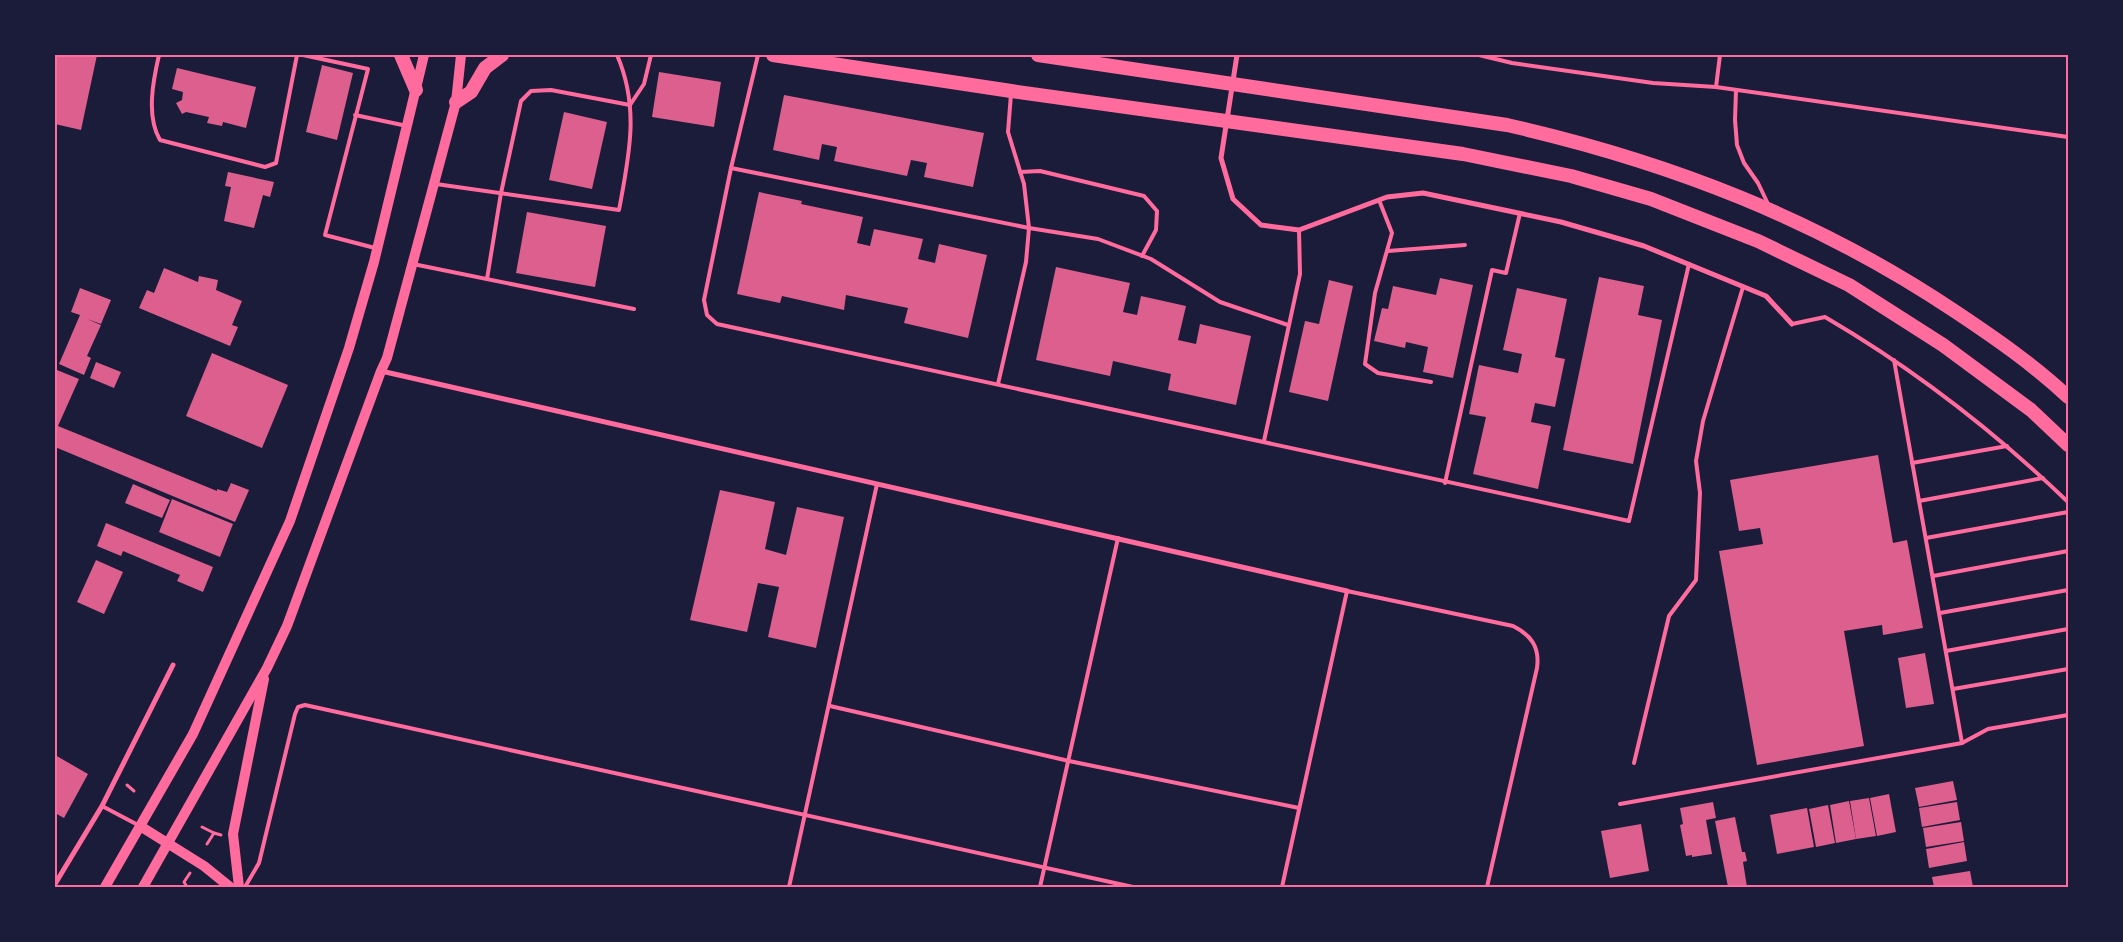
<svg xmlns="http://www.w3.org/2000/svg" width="2123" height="942" font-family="'Titillium Web',sans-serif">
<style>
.building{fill:#dd5f8e}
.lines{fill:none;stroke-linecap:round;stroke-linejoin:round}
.path{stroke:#ff6b9d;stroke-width:3}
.service{stroke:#ff6b9d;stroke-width:4}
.minor{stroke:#ff6b9d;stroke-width:5}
.secondary{stroke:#ff6b9d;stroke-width:10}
.trunk{stroke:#ff6b9d;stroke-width:14}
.neatline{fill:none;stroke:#ff6b9d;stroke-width:2}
</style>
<rect width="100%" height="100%" fill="#1b1b3a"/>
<g class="building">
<polygon points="55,55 97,55 81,130 55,124"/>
<polygon points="322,65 353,73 337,140 306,132"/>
<polygon points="177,68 256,87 246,128 223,122 222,126 207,123 209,117 186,112 182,114 176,103 182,100 183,92 172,89"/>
<polygon points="659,72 721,82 714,127 652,117"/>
<polygon points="784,95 984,133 973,187 924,177 927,163 911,160 907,176 834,161 837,147 822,144 819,160 773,150"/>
<polygon points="564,112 607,122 592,189 549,180"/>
<polygon points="228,172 274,182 270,197 263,195 254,228 224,221 231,187 225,186"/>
<polygon points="759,192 802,201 801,204 863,217 857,243 870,246 874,229 923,239 918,259 935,263 939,244 987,255 968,338 904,323 908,308 846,295 844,310 782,296 780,303 737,294"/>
<polygon points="527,212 606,226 595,287 516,273"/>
<polygon points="1056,267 1130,283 1123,312 1137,315 1141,296 1186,306 1178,340 1196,344 1200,324 1251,336 1236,405 1168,390 1171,374 1113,361 1110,376 1036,360"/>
<polygon points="164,268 198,282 199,276 218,280 216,290 242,301 232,325 238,327 230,346 139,308 147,290 154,293"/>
<polygon points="1599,277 1644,286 1638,315 1662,320 1633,464 1563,450"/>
<polygon points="1440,278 1473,285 1453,378 1423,372 1428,347 1406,342 1405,348 1374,341 1382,308 1388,309 1393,286 1436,295"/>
<polygon points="1329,280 1353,286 1328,401 1289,392 1305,321 1319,324"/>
<polygon points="80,288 111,300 101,324 87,319 101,325 87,356 91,358 84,375 59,364 80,315 71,312"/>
<polygon points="1517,288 1567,299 1555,357 1565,359 1555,407 1535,403 1531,422 1551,426 1538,489 1473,474 1486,417 1469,414 1479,365 1518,373 1522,354 1503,350"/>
<polygon points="212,353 288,385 262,448 186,416"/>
<polygon points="96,362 121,372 114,388 90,378"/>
<polygon points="57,370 79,379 58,426 217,491 217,489 227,492 231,483 249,490 235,522 55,447 55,375"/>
<polygon points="1878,455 1893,543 1907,540 1923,628 1883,635 1882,625 1844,631 1864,746 1757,765 1719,551 1763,544 1760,528 1739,531 1730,480"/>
<polygon points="133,484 170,500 162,518 125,503"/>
<polygon points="720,490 775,502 765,549 786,555 797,507 844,517 816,648 768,637 779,587 758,583 747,632 690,620"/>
<polygon points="172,499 233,524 220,557 159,532"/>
<polygon points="106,523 213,567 203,592 177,581 180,575 123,551 121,556 97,546"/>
<polygon points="96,560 123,572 104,614 77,602"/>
<polygon points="1925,653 1934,704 1906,708 1898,658"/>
<polygon points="55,755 88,774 64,818 55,813"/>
<polygon points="1953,781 1957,800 1919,807 1915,788"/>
<polygon points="1889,794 1896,832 1877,836 1870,798"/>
<polygon points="1869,798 1876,836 1856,839 1850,801"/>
<polygon points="1849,801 1856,839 1836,843 1830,805"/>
<polygon points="1713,802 1716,818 1706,820 1712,854 1692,857 1692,855 1686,856 1680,825 1683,824 1680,808"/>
<polygon points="1957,802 1960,820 1922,827 1919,808"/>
<polygon points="1828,805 1835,843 1816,847 1809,809"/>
<polygon points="1807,808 1814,847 1777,854 1770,815"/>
<polygon points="1735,817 1742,852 1745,852 1747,861 1743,862 1747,887 1728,887 1715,821"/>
<polygon points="1961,822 1964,841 1926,847 1923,828"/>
<polygon points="1641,824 1649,871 1610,878 1601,831"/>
<polygon points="1964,842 1967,861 1929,868 1926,849"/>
<polygon points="1970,871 1973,887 1934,887 1932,877"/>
</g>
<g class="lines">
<g class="path">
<polyline points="127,785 134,791"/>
<polyline points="202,827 214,833"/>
<polyline points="207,844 214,833 221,835"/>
<polyline points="187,887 184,882 190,873"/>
</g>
<g class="service">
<path d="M159,55C153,81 146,116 160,140L265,167L276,163L297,55"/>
<polyline points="303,55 368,69 325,235 375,248"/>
<polyline points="758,55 731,168 704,300 707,315 717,324 1629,521 1689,264"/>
<polyline points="1479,55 1512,63 1653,83 1716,87 2068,137"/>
<polyline points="1716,87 1720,55"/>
<polyline points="1736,90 1735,120 1737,145 1744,163 1758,183 1769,206"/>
<polyline points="630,105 644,84 651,55"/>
<polyline points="355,115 407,126"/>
<polyline points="731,168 1029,228 1098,239 1151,259 1220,302 1288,325"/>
<polyline points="1020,172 1040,171 1144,196 1157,211 1156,230 1142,256"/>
<path d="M436,184L619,210C629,156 640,108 617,55"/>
<polyline points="1379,200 1392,233 1375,293 1365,364 1378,373 1431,382"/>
<polyline points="1388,251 1465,245"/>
<polyline points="413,264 634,309"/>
<polyline points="487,279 501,193 521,101 531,91 551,90 630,105"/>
<path d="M1792,324L1825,317C1914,369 1994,431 2068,502"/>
<polyline points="1894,360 1962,743"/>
<polyline points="998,384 1026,262 1029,228 1024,184 1008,132 1011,94"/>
<polyline points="1264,441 1300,274 1299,230"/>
<polyline points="1912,463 2007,446"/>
<polyline points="1445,483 1492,270 1506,273 1520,213"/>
<polyline points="1919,501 2043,478"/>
<polyline points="1926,538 2068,512"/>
<polyline points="1933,576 2068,551"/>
<polyline points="1940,613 2068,590"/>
<polyline points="1946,651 2068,629"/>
<polyline points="1953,689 2068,669"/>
<polyline points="830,706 1069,761 1299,808"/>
<polyline points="1634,763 1669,616 1696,580 1700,493 1696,461 1703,421 1743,287"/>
<polyline points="1620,804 1962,743 1988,729 2068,715"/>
<polyline points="102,806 138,825"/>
<polyline points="245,887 259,863 295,714 298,707 305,705 1133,887"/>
<polyline points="789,887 877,484"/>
<polyline points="1040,887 1118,538"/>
<path d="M1282,887L1347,591L1513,626C1531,635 1540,647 1537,668L1487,887"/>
</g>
<g class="minor">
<polyline points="1237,55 1221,158 1233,199 1261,225 1299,230 1387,197 1423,193 1561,222 1644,246 1766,296 1792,324"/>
<polyline points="381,371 1347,591"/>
<polyline points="55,884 102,806 173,665"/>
</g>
<g class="secondary">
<polyline points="140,826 204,866 230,887"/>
<polyline points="105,887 193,734 290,521 349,348 374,262 424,55"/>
<polyline points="143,887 267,668 287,626 381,371 387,358 456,102 461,55"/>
<polyline points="239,887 233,834 264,679"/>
</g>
<g class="trunk">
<polyline points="401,55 416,90"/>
<polyline points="773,55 1011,91 1463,154 1571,176 1651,199 1758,241 1849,285 1943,345 2031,410 2068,445"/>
<path d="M1038,55L1507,125C1670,162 1817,219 1956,312C1995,338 2034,365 2068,397"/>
<polyline points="456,102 471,92 485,68 502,55"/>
</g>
</g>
<rect width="2123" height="942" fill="none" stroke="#1b1b3a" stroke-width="112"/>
<rect x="56" y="56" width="2011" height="830" class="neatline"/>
</svg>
